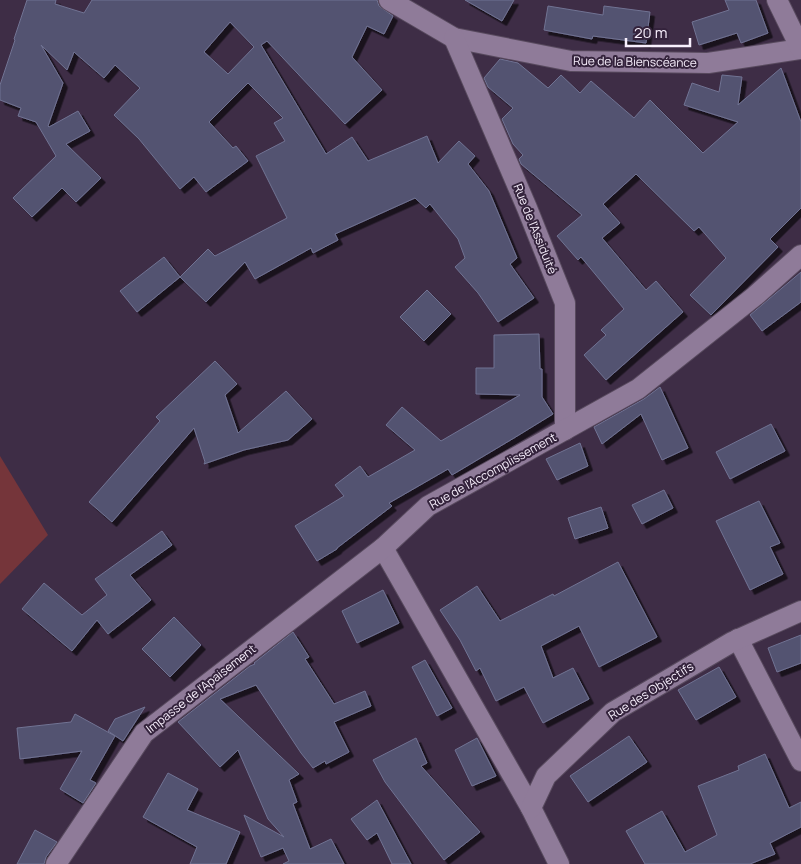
<svg xmlns="http://www.w3.org/2000/svg" width="801" height="864" font-family="Manrope,sans-serif">
<style>
.green{fill:#75353a}
.building{fill:#525371;stroke:#717393;fill-rule:evenodd;filter:url(#shadow)}
.lines{fill:none;stroke-linecap:round;stroke-linejoin:round}
.minor-casing{stroke:#584a5e;stroke-width:22}
.minor{stroke:#8f7b99;stroke-width:20}
.labels{text-anchor:middle;stroke-width:4;stroke-linejoin:round;paint-order:stroke}
.street-label{font-size:12px;fill:#f8f0fd;stroke:#34233c}
</style>
<defs>
<filter id="shadow"><feDropShadow dx="4.5" dy="4.5" stdDeviation="0" flood-color="#0009"/></filter>
</defs>
<rect width="100%" height="100%" fill="#3e2d46"/>
<polygon class="green" points="0,456 48,535 0,584"/>
<g class="building">
<path d="M27,0H56L55,4L84,13L92,0H377L379,6L393,16L384,34L367,26L352,57L382,90L345,124L267,41L261,45L326,154L352,137L368,161L427,136L438,163L459,141L475,156L468,164L489,191L517,258L510,264L534,298L498,322L478,293L455,267L465,258L458,239L430,204L426,208L415,198L335,234L338,240L313,253L311,248L255,279L245,262L206,302L180,277L208,249L215,256L287,218L256,156L285,141L274,123L283,118L248,83L209,122L233,148L236,146L248,161L206,192L194,177L180,189L139,139L114,115L140,88L115,65L104,78L74,52L67,70L41,45L63,83L48,126L49,127L78,111L90,131L66,144L101,178L76,202L62,188L32,217L13,198L56,156L36,122L18,116L21,108L0,100V85L15,40L14,39ZM230,22L254,47L228,74L204,52Z"/>
<polygon points="465,0 514,0 502,21"/>
<polygon points="725,0 756,0 768,33 741,43 737,33 699,45 692,22 729,10"/>
<polygon points="548,6 603,15 604,6 650,12 646,43 593,36 592,39 544,30"/>
<polygon points="500,59 518,63 548,88 561,75 580,93 591,81 634,118 650,100 703,153 738,122 684,105 692,83 719,92 722,75 742,77 738,105 781,68 801,122 801,208 770,239 778,247 711,315 690,295 726,258 699,227 694,231 636,174 603,204 620,223 602,238 646,290 656,281 683,312 606,380 584,355 606,335 601,330 624,309 581,257 578,260 557,236 582,215 521,164 519,159 523,155 513,144 502,119 513,108 488,87 484,78"/>
<polygon points="164,257 180,277 137,312 120,291"/>
<polygon points="801,272 801,302 762,331 750,315"/>
<polygon points="427,290 451,314 424,341 400,317"/>
<polygon points="539,334 540,369 542,369 542,397 553,414 514,438 452,475 448,469 389,503 392,506 337,548 337,549 317,561 295,526 344,496 335,485 360,466 368,477 415,450 386,425 402,407 441,441 520,395 476,394 476,368 494,368 494,335"/>
<polygon points="215,361 237,384 225,395 238,433 286,391 312,419 288,440 244,450 204,464 205,462 194,428 112,522 89,502 160,421 156,417"/>
<polygon points="660,387 688,448 662,460 641,414 602,444 594,427 644,399"/>
<polygon points="771,424 785,451 730,479 716,452"/>
<polygon points="580,443 588,466 557,480 546,459"/>
<polygon points="664,490 673,508 642,524 632,505"/>
<polygon points="759,501 780,543 770,547 783,574 750,590 716,521"/>
<polygon points="601,507 608,528 575,539 568,518"/>
<polygon points="162,531 172,545 130,575 151,600 108,634 97,620 72,651 22,609 44,583 82,615 107,595 95,579"/>
<polygon points="618,562 657,637 599,667 579,626 541,646 553,678 573,668 589,699 543,723 524,687 496,701 480,668 476,671 460,640 440,610 477,586 500,621 553,594 554,596"/>
<polygon points="383,590 399,623 357,643 342,611"/>
<polygon points="174,617 201,645 170,677 142,649"/>
<polygon points="293,632 309,657 305,659 334,704 365,691 371,706 334,722 349,752 326,764 325,761 313,768 301,753 256,685 220,699 299,774 289,780 297,802 293,804 310,849 331,839 344,864 283,864 289,861 283,848 261,857 244,815 284,837 268,819 238,750 220,767 178,722 250,666 255,664 254,663"/>
<polygon points="801,635 801,663 777,672 768,648"/>
<polygon points="425,660 452,708 437,716 412,667"/>
<polygon points="719,667 736,697 696,720 678,690"/>
<polygon points="145,707 123,741 108,731 115,719"/>
<polygon points="75,714 115,736 90,780 96,783 83,803 60,789 82,751 20,759 17,728 71,722"/>
<polygon points="629,736 647,762 588,802 570,776"/>
<polygon points="416,738 427,763 421,766 480,832 444,860 385,782 373,760"/>
<polygon points="477,738 496,776 472,786 455,750"/>
<polygon points="765,754 789,808 801,802 801,827 770,843 775,854 750,864 645,864 626,831 662,811 685,852 717,835 698,786 739,770 738,766"/>
<polygon points="168,773 198,789 187,810 240,832 226,864 190,864 197,847 143,817"/>
<polygon points="377,800 411,864 392,864 377,833 367,840 351,819"/>
<polygon points="35,830 57,842 46,857 44,864 17,864"/>
</g>
<g class="lines">
<g class="minor-casing">
<g id="minor">
<polyline points="389,0 454,38 571,61 708,63 801,49"/>
<polyline points="777,0 801,49"/>
<polyline points="454,38 527,208 565,303 565,430"/>
<polyline points="383,548 531,808 559,864"/>
<polyline points="738,639 801,761"/>
<polyline points="531,808 546,776 613,712 732,642 801,611"/>
<polyline points="56,864 144,733 383,548 428,506 638,389 755,296 801,255"/>
</g>
</g>
<use href="#minor" class="minor"/>
</g>
<g class="labels">
<g class="street-label">
<text transform="translate(635 62) rotate(1)" y="4">Rue de la Bienscéance</text>
<text transform="translate(535 229) rotate(68)" y="4">Rue de l'Assiduité</text>
<text transform="translate(493 471) rotate(-29)" y="4">Rue de l'Accomplissement</text>
<text transform="translate(201 689) rotate(-38)" y="4">Impasse de l'Apaisement</text>
<text transform="translate(651 691) rotate(-32)" y="4">Rue des Objectifs</text>
</g>
</g>
<path d="M626 38v8h64v-8" fill="none" stroke="#f8f0fd" stroke-width="2.5"/>
<text x="634" y="38" font-size="15" fill="#f8f0fd" stroke="#34233c" stroke-width="4" paint-order="stroke">20 m</text>
</svg>
